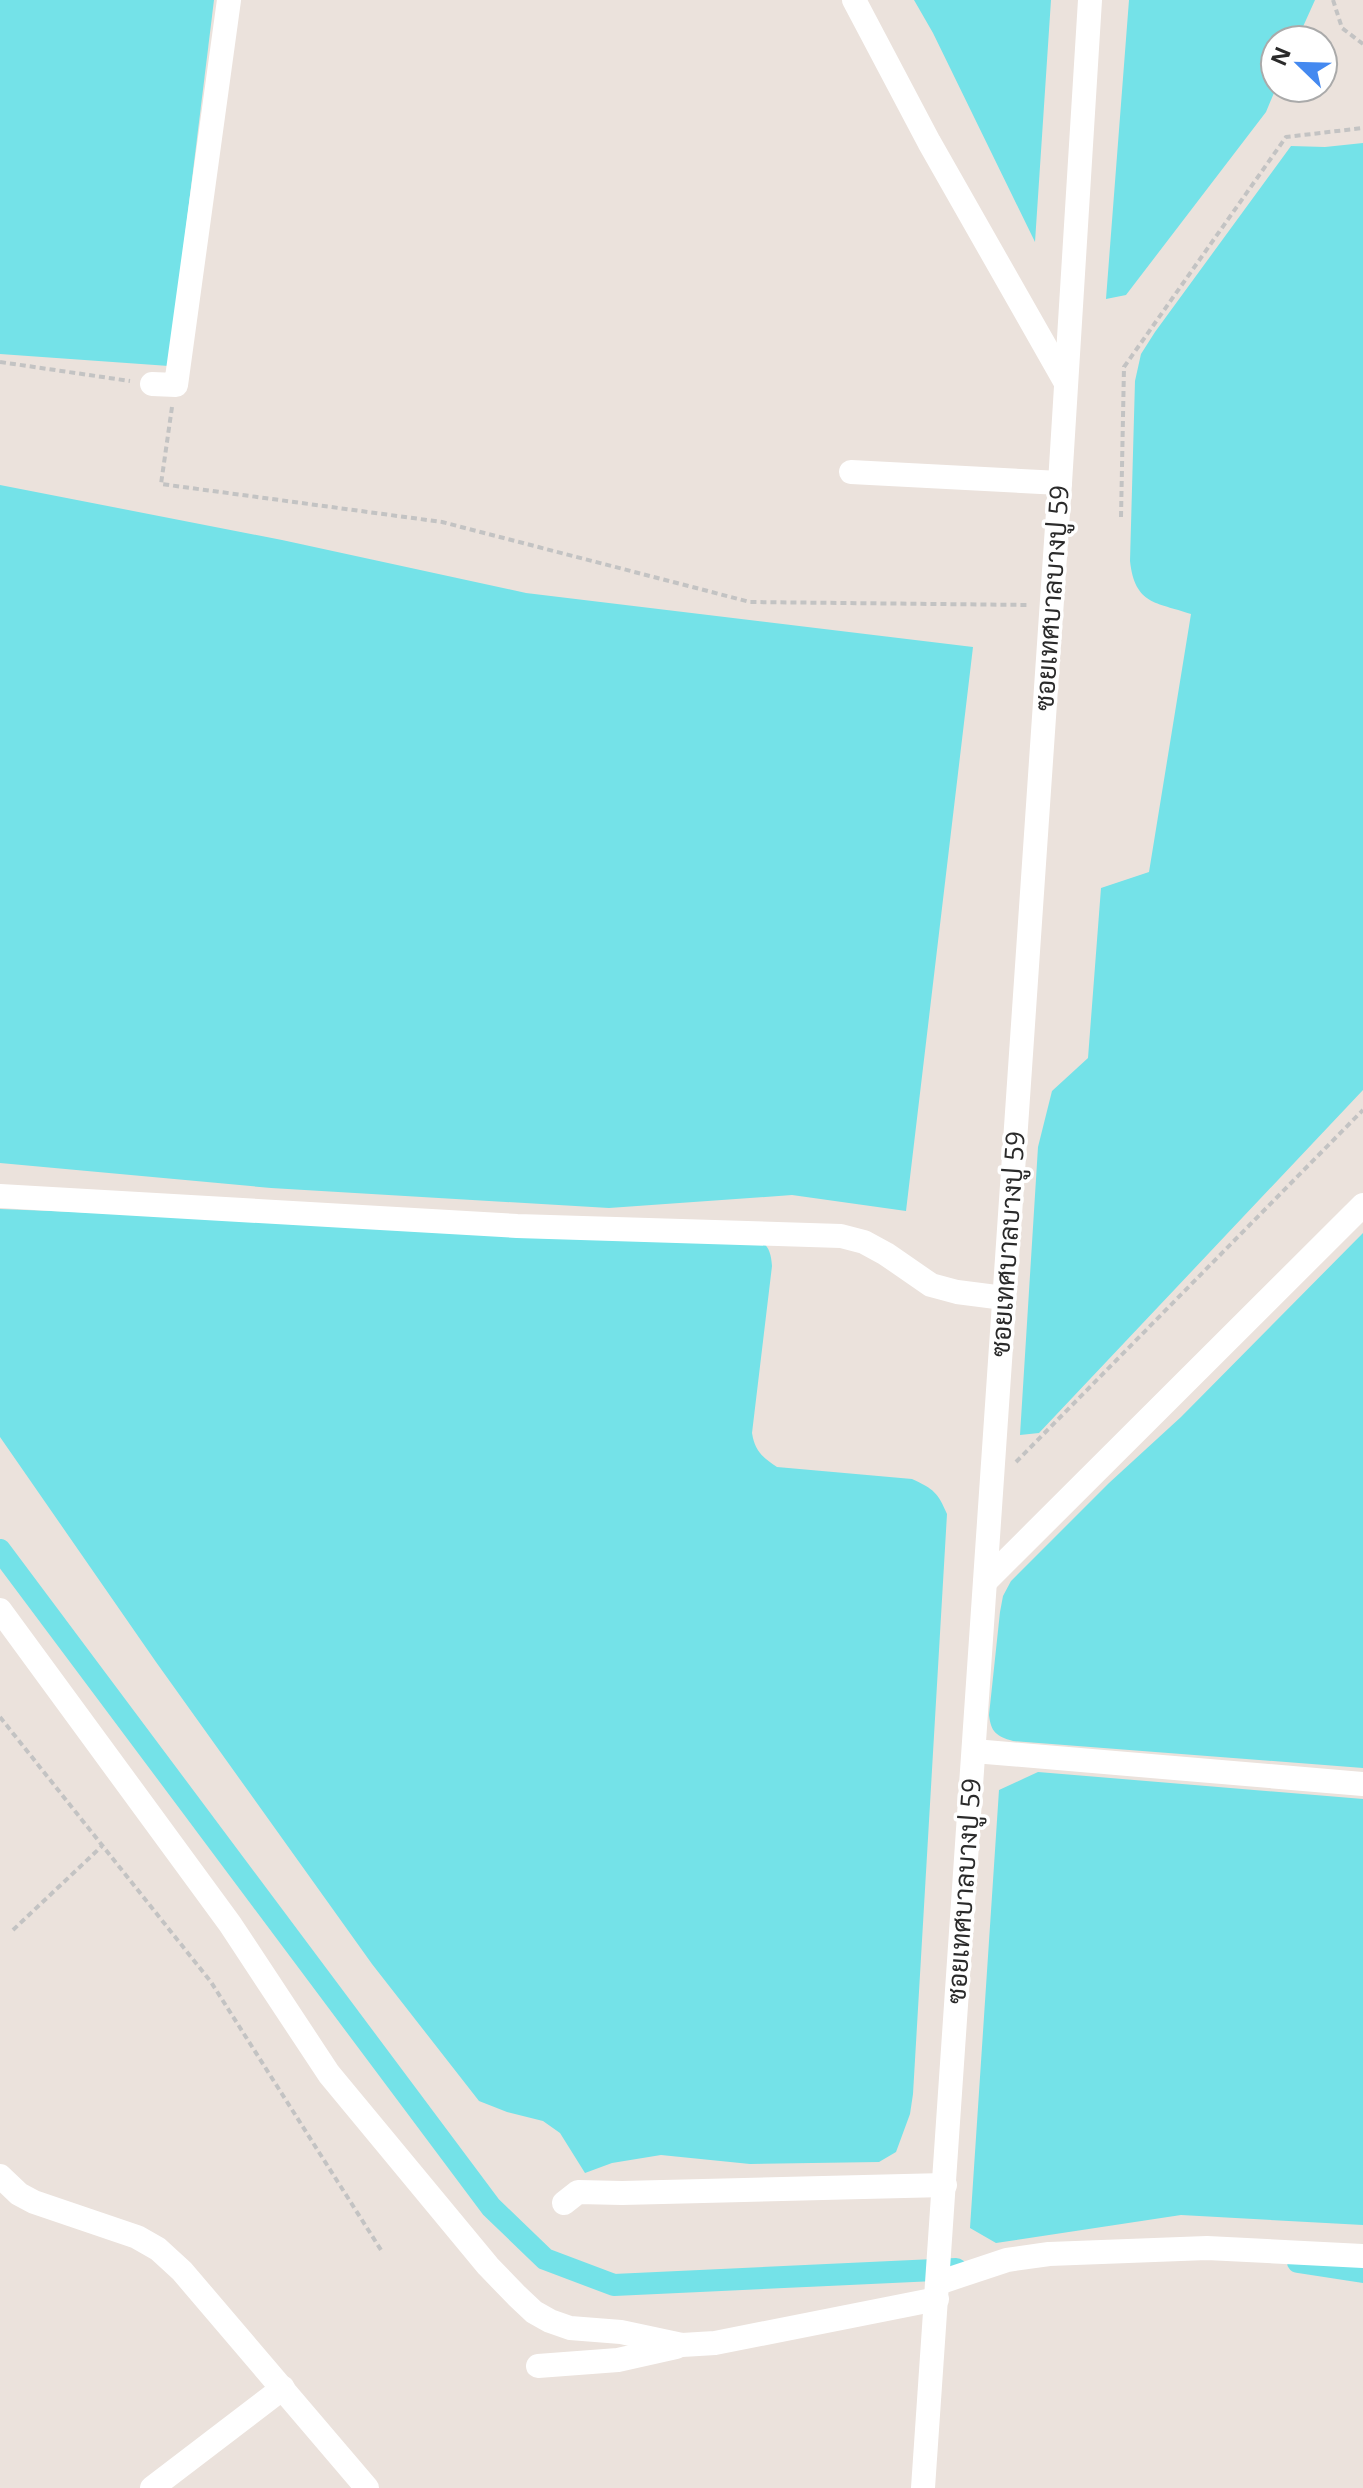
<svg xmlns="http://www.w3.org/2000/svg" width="1363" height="2488" font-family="'Open Sans',Sarabun,sans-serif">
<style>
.water{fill:#74e2e8}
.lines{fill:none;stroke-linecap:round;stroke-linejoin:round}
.canal{stroke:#74e2e8;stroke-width:22}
.path{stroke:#c3c3c3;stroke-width:4;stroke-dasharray:6 4;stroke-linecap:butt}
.minor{stroke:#fff;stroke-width:24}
.labels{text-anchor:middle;stroke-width:7;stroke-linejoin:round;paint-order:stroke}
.street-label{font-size:26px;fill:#2a2a2a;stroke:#fff}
</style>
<rect width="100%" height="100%" fill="#ebe2dc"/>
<g class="water">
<polygon points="0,0 214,0 169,366 0,354"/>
<polygon points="914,0 1051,0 1035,242 933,33"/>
<polygon points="1129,0 1315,0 1297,40 1275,40 1276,88 1266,112 1126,295 1106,299"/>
<path d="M1363,143V1090L1039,1433L1020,1435L1038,1147L1052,1091L1088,1058L1101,888L1149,872L1191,614C1156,602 1135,605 1130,561L1135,381L1141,354L1155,332L1291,146L1325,147Z"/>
<polygon points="0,485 282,540 526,593 973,647 906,1211 792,1195 609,1208 271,1188 0,1163"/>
<path d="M0,1209L758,1239C769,1246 771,1253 772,1266L752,1433C755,1451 762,1457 777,1467L912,1479C934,1489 938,1493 947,1514L913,2094L910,2114L896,2152L879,2162L750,2164L661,2155L612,2163L585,2173L560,2133L543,2121L507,2112L479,2101L372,1964L156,1662L0,1437Z"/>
<path d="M1363,1233V1768L1013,1741C996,1736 991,1732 989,1715L1000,1612L1003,1596L1011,1581L1109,1483L1181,1417Z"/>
<polygon points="1038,1772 1363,1799 1363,2225 1181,2215 996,2243 970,2228 999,1790"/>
</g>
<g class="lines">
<g class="canal">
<polyline points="0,1550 491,2207 545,2259 614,2285 956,2269"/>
<polyline points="1298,2262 1363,2272"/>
</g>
<g class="path">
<polyline points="1333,0 1342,28 1363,44"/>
<polyline points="0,362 130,381"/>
<polyline points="172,407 161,484 442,522 750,602 1029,605"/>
<polyline points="1121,517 1124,367 1286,137 1363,128"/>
<polyline points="1016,1462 1363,1110"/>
<polyline points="0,1717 211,1982 381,2250"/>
<polyline points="13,1930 102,1846"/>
</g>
<g class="minor">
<polyline points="854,0 929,142 1066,383"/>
<polyline points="152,384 176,385 229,0"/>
<polyline points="851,472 1060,483"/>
<polyline points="0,1196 517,1226 841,1236 864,1242 886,1254 931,1285 957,1292 1004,1298"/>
<polyline points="985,1582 1363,1205"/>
<polyline points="0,1610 230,1924 329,2074 488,2266 517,2296 534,2312 550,2321 570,2328 621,2332 682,2345 715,2343 937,2299"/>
<polyline points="974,1751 1363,1784"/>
<polyline points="0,2176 19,2194 34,2202 137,2237 158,2249 182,2271 367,2488"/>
<polyline points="564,2203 578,2192 622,2193 945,2185"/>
<polyline points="938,2283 1007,2260 1049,2254 1207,2248 1363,2256"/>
<polyline points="538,2366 618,2360 676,2347"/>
<polyline points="152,2488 283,2388"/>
<polyline points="923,2488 1060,483 1090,0"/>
</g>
</g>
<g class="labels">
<g class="street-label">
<text transform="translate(1052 598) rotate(-86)" y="9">ซอยเทศบาลบางปู 59</text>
<text transform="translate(1008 1244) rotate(-86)" y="9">ซอยเทศบาลบางปู 59</text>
<text transform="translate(964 1891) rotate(-86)" y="9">ซอยเทศบาลบางปู 59</text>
</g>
</g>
<g transform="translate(1299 64) rotate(293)"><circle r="38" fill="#ffffff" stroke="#aaaaaa" stroke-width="2"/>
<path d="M0-6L14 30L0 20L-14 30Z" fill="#4489f0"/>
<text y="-12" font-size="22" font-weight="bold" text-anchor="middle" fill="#2a2a2a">N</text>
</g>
</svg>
